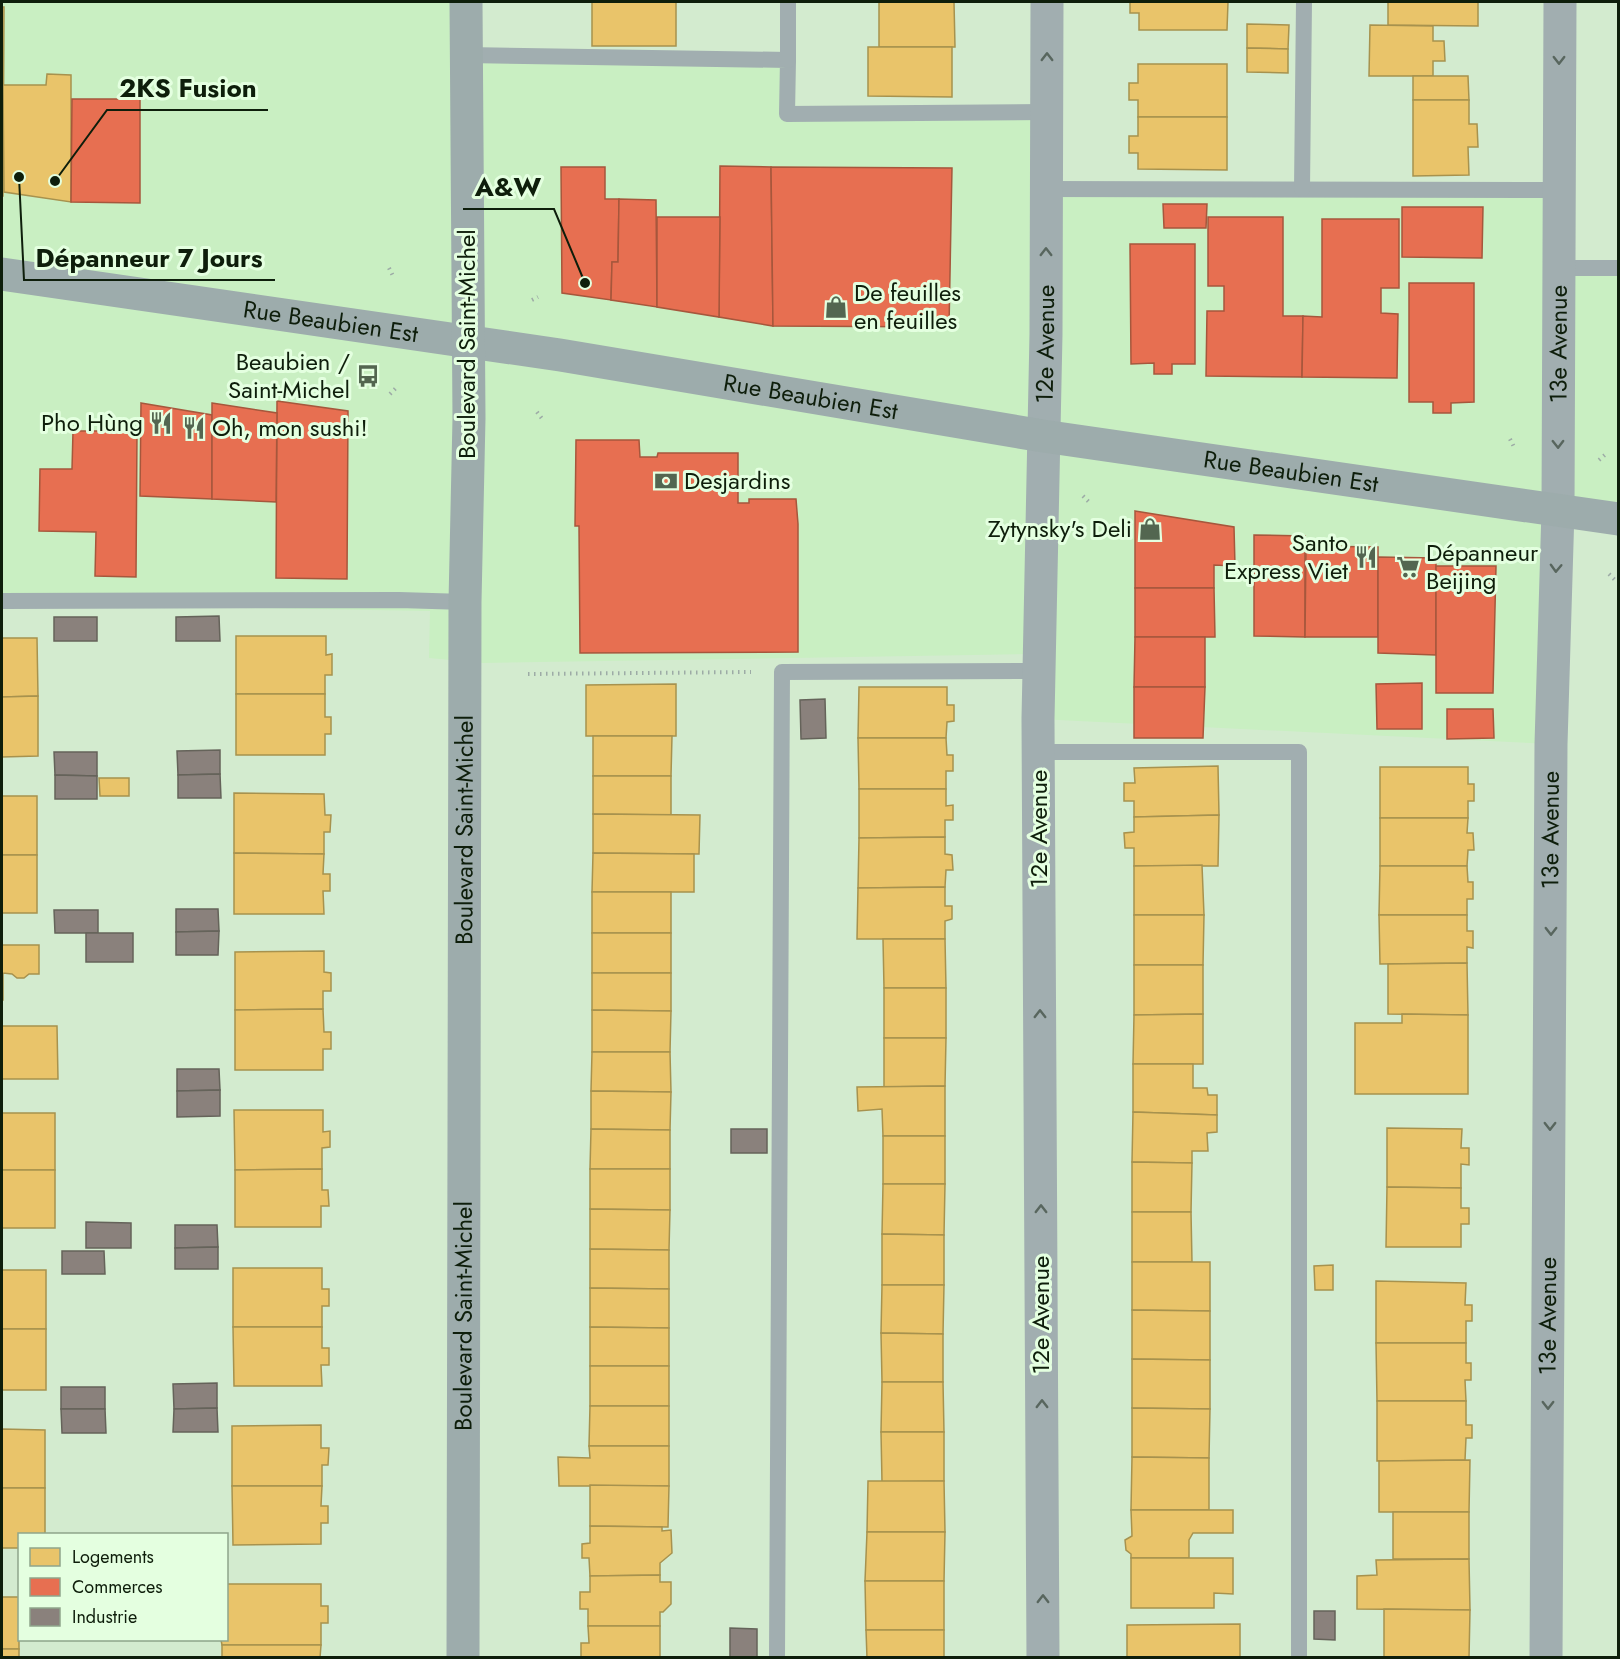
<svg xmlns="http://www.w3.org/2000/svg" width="1620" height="1659" font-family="Jost,sans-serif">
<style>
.built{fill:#c9efc2}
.homes{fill:#e9c46a;stroke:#a7924e;stroke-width:1.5}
.shops{fill:#e76f51;stroke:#a6573c;stroke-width:1.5}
.industry{fill:#8a817c;stroke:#65635a;stroke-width:1.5}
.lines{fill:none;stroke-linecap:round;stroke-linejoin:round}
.path{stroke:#9daba6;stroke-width:4;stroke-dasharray:1.5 4.5;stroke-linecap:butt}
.lane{stroke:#a1aeb0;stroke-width:16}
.street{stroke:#a1aeb0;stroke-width:33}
.secondary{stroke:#9dacac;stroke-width:33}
.oneway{stroke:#58665e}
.labels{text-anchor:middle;stroke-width:6;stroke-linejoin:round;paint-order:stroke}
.poi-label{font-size:24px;fill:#0e1e0b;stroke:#e4ffe0;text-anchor:start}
.street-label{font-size:24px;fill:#0e1e0b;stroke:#e4ffe0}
.leader{fill:none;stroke:#0e1e0b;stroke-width:2}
.callout-dot{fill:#0e1e0b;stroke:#e4ffe0;stroke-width:2}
.callout-label{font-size:26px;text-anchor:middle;font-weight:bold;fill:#0e1e0b;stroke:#e4ffe0;stroke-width:6;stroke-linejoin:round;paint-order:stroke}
</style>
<rect width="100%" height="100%" fill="#d3ebcf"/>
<polygon class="built" points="2,2 466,2 466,54 788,60 787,113 1046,112 1046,189 1558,190 1559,268 1618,268 1618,519 1559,510 1551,744 1038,719 1032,654 483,663 429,658 430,611 2,604"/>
<g class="homes">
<rect x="592" y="2" width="84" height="44"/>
<polygon points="879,2 954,2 955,47 879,47"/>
<polygon points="1130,2 1228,2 1227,30 1139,30 1139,13 1130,13"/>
<polygon points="1388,2 1478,2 1478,26 1388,25"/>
<polygon points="2,7 4,7 3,196 2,196"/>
<polygon points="1247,24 1289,25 1288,49 1247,48"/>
<polygon points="1370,25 1433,26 1433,41 1444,41 1445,61 1433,61 1433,76 1369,76"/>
<polygon points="868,47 952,47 952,97 868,96"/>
<polygon points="1247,48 1288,49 1288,73 1247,72"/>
<polygon points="1138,64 1227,64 1227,117 1138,117 1138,100 1129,100 1129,83 1138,83"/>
<polygon points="47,74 71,75 71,202 4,192 3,85 46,85"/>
<polygon points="1413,76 1468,76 1469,100 1413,100"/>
<polygon points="1413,100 1469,100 1469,124 1477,124 1478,147 1468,147 1469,175 1413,176"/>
<polygon points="1138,117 1227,117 1227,170 1138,169 1138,153 1129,153 1129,136 1138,136"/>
<polygon points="236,636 326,636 326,655 332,654 332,675 325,675 325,694 236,694"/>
<polygon points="2,638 37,638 38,696 2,697"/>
<polygon points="676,684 676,736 586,736 586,685"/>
<polygon points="859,687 947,687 947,705 954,705 954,721 947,722 946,738 858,738"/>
<polygon points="236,694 325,694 325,717 331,717 331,734 325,734 325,755 236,755"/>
<polygon points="38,696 38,756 2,757 2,697"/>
<polygon points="593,736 672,736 671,776 593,776"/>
<polygon points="858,738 946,738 947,755 953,755 953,771 946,771 946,789 859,789"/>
<polygon points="1218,766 1219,815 1134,817 1134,801 1124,801 1124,783 1135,783 1134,768"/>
<polygon points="1380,767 1468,767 1468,784 1474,784 1474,801 1468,801 1468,818 1380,818"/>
<polygon points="593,776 671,776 671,815 593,814"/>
<polygon points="99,778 129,778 129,796 100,796"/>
<polygon points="859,789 946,789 946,806 953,805 953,820 945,820 945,837 859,838"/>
<polygon points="234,793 324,794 325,815 331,815 330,832 324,832 324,854 234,853"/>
<rect x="2" y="796" width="35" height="59"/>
<polygon points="593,814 700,815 699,854 593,853"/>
<polygon points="1219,815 1218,866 1134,866 1134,848 1125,848 1124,833 1134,832 1134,817"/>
<polygon points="1380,818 1468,818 1467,833 1473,833 1474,850 1468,850 1467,866 1380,866"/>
<polygon points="945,837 945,854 952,855 953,870 946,870 945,887 858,888 859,838"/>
<polygon points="234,853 324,854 323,874 330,874 330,891 323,891 324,914 234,914"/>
<polygon points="593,853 694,854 694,892 592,892"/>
<rect x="2" y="855" width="35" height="58"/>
<polygon points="1202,865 1204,915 1134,915 1134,866"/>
<polygon points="1380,866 1467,866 1468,882 1473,882 1473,899 1467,899 1467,915 1379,915"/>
<polygon points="945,887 945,906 952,906 952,919 945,921 945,939 857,939 858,888"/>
<rect x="592" y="892" width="79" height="41"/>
<polygon points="1134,915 1204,915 1203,965 1134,965"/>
<polygon points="1379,915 1467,915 1467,931 1473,931 1473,948 1467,947 1467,963 1380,964"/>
<rect x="592" y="933" width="79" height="40"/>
<polygon points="883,939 945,939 946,988 884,988"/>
<polygon points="2,945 39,945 39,974 29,974 24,978 17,978 12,974 3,973 3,1000 2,1000"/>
<polygon points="324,951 324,972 331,973 331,991 323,991 323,1009 235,1010 235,952"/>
<polygon points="1467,963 1468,1015 1388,1014 1388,964"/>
<polygon points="1134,965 1203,965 1203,1014 1134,1015"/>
<polygon points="592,973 671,973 671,1011 592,1010"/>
<rect x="884" y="988" width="62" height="50"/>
<polygon points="323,1009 324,1032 331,1032 331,1049 323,1049 323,1070 235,1070 235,1010"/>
<polygon points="592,1010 671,1011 670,1052 592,1052"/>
<polygon points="1203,1014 1203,1064 1133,1064 1134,1015"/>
<polygon points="1402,1014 1468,1015 1468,1094 1355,1094 1355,1023 1402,1023"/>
<polygon points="2,1026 57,1026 58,1079 2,1079"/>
<polygon points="884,1038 946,1038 945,1086 884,1087"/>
<polygon points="592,1052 670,1052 671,1092 591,1091"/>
<polygon points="1133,1064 1193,1064 1193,1088 1207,1088 1208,1095 1217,1095 1217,1115 1133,1112"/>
<polygon points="945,1086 945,1136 883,1136 882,1109 858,1111 857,1087"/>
<polygon points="591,1091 671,1092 670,1130 591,1129"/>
<polygon points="234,1110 323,1110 323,1132 330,1131 330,1147 322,1148 322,1169 235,1170"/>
<polygon points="1133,1112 1217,1115 1217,1132 1207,1133 1208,1151 1192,1151 1192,1163 1132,1162"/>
<rect x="2" y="1113" width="53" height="57"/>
<polygon points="1387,1128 1462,1129 1461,1148 1469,1148 1469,1165 1461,1164 1461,1188 1387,1187"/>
<polygon points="591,1129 670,1130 670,1169 590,1169"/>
<rect x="883" y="1136" width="62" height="48"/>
<polygon points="1132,1162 1192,1163 1191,1212 1132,1212"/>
<polygon points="322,1169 322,1190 328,1190 329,1206 321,1206 321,1227 235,1227 235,1170"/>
<polygon points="590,1169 670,1169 670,1210 590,1209"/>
<rect x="2" y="1170" width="53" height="58"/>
<polygon points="883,1184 945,1184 944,1235 882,1234"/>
<polygon points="1387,1187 1461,1188 1461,1208 1469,1208 1469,1224 1461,1224 1461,1247 1386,1247"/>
<polygon points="590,1209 670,1210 669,1250 590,1249"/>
<polygon points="1132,1212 1191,1212 1192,1262 1132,1262"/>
<polygon points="882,1234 944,1235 944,1285 882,1285"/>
<polygon points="590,1249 669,1250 669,1289 590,1288"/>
<polygon points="1132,1262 1210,1262 1210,1311 1132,1310"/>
<polygon points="1333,1265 1333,1290 1315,1290 1314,1266"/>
<polygon points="233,1268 322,1268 322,1289 329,1289 329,1306 322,1306 322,1327 233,1327"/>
<rect x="2" y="1270" width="44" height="59"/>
<polygon points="1376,1281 1466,1283 1465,1305 1472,1305 1472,1321 1466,1321 1466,1343 1376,1343"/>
<polygon points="882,1285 944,1285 943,1334 881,1333"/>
<polygon points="590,1288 669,1289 669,1328 590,1327"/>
<polygon points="1132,1310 1210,1311 1210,1360 1132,1359"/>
<polygon points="233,1327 322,1327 322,1348 329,1348 329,1365 321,1365 322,1386 234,1386"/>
<polygon points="590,1327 669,1328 669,1366 590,1366"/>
<rect x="2" y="1329" width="44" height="61"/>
<polygon points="881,1333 943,1334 943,1382 882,1382"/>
<polygon points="1376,1343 1466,1343 1466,1363 1471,1363 1471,1380 1465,1380 1466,1401 1377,1401"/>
<polygon points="1132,1359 1210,1360 1210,1409 1132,1408"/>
<rect x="590" y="1366" width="79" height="40"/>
<polygon points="882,1382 943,1382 944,1432 881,1432"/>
<polygon points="1377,1401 1466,1401 1466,1425 1472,1425 1472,1438 1466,1438 1465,1460 1377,1461"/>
<polygon points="590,1406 669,1406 669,1446 589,1446"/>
<polygon points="1132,1408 1210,1409 1209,1458 1132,1457"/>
<polygon points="321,1425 321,1448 329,1448 328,1465 322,1465 322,1486 232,1486 232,1426"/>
<polygon points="2,1429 45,1430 45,1488 2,1488"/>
<polygon points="881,1432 944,1432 944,1481 882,1482"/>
<polygon points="589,1446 669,1446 669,1486 559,1486 558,1457 590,1458"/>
<polygon points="1132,1457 1209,1458 1209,1510 1131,1510"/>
<polygon points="1470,1460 1469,1512 1379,1512 1379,1461"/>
<polygon points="868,1481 944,1481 945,1532 867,1532"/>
<polygon points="590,1485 669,1486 668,1527 590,1526"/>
<polygon points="232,1486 322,1486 321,1506 328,1506 328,1523 321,1523 321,1544 233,1545"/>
<polygon points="2,1488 45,1488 45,1534 20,1534 20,1548 2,1548"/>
<polygon points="1131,1510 1233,1510 1233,1533 1193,1533 1189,1540 1189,1558 1131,1558 1131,1554 1126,1550 1125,1540 1132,1536"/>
<rect x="1393" y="1512" width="76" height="47"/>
<polygon points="590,1526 662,1527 662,1531 671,1530 672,1553 660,1563 660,1575 590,1576 589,1558 582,1558 582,1544 590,1543"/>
<polygon points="867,1532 945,1532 944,1581 865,1581"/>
<polygon points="1131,1558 1233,1558 1233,1594 1214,1593 1214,1608 1131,1608"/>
<polygon points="1469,1559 1470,1610 1357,1609 1357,1576 1377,1575 1376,1560"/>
<polygon points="660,1575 660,1582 671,1582 671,1604 663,1612 660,1612 660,1626 588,1626 588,1609 580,1609 580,1592 590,1592 590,1576"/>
<polygon points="865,1581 944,1581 944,1630 866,1630"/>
<polygon points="226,1584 321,1584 321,1606 328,1606 328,1623 321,1623 321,1645 222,1645 221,1640 226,1640"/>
<rect x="2" y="1597" width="17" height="52"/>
<polygon points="1384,1609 1470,1610 1469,1658 1384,1658"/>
<polygon points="1240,1624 1240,1658 1127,1658 1127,1625"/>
<polygon points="588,1626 660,1626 660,1658 581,1658 581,1643 589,1643"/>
<polygon points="866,1630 944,1630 944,1658 867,1658"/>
<polygon points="222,1645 321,1645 320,1658 222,1658"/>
<rect x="2" y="1649" width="17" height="9"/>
</g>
<g class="shops">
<polygon points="72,99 140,99 140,203 71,202"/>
<polygon points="720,166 771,167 773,326 719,317"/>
<polygon points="561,167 605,167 605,199 619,199 618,262 612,262 611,300 562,293"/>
<polygon points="771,167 952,168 949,327 773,326"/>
<polygon points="619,199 656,200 657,307 611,300 612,262 618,262"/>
<polygon points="1163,204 1207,204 1206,228 1164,228"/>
<polygon points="1402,207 1483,207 1482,258 1402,257"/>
<polygon points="657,217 720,217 719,317 657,307"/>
<polygon points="1208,217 1283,217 1283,316 1303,316 1302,377 1206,376 1207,311 1224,311 1224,286 1208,286"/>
<polygon points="1322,219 1399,219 1399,288 1381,288 1381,313 1398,314 1397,378 1302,377 1303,316 1322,317"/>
<polygon points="1130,244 1195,244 1195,364 1172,364 1172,374 1154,374 1154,363 1131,364"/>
<polygon points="1409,283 1474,283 1474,402 1451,403 1451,413 1433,413 1433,402 1409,402"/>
<polygon points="277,401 348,411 347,579 276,578"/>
<polygon points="141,403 212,415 212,499 140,496"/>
<polygon points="212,403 277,413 276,502 212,499"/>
<polygon points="73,431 137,431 136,577 95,576 96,532 39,531 40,469 72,469"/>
<polygon points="576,440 639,440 640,457 657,457 658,453 738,453 738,503 749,503 749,499 796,499 798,524 798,652 580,653 579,526 575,526"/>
<polygon points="1135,511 1234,527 1235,566 1214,565 1214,588 1135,588"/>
<polygon points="1254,535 1305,536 1305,637 1254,636"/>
<polygon points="1306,546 1378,547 1378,637 1305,637"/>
<polygon points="1378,557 1436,558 1436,655 1378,653"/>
<polygon points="1436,566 1496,566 1493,693 1436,693"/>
<polygon points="1135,588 1214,588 1215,637 1135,637"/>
<polygon points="1135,637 1205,637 1205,687 1134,687"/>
<polygon points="1422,683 1422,729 1377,729 1376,684"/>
<polygon points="1134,687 1205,687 1203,738 1134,738"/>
<polygon points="1447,709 1493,709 1494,738 1447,739"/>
</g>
<g class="industry">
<polygon points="219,616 220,641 176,641 176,617"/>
<rect x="54" y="617" width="43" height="24"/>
<polygon points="825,699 826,738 801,739 800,700"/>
<polygon points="220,750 220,774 178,775 177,751"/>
<polygon points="54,752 97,752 97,776 55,775"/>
<polygon points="220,774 221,798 178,798 178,775"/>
<polygon points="55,775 97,776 97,799 55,799"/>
<polygon points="176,909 218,909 219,931 176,932"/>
<polygon points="54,910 98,910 98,933 55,933"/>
<polygon points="219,931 218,955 176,955 176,932"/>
<rect x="86" y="933" width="47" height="29"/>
<polygon points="177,1069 219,1069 220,1090 177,1091"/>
<polygon points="220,1090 220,1116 177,1117 177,1091"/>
<rect x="731" y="1129" width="36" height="24"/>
<polygon points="86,1222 131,1223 131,1248 86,1248"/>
<polygon points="175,1225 217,1225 218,1247 175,1248"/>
<polygon points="218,1247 218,1269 175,1269 175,1248"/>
<polygon points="62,1251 104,1251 105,1274 62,1274"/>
<polygon points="217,1383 217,1408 174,1409 173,1384"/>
<rect x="61" y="1387" width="44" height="22"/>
<polygon points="217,1408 218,1432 173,1432 174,1409"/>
<polygon points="61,1409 105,1409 106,1433 62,1433"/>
<polygon points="1314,1611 1335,1611 1335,1640 1314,1639"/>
<polygon points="730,1628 757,1629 757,1658 730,1658"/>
</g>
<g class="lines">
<g class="path">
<polyline points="389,268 393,276"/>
<polyline points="532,300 538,297"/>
<polyline points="390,394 396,388"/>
<polyline points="537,412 543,420"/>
<polyline points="1510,439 1515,449"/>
<polyline points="1599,460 1606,454"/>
<polyline points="1083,496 1090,503"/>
<polyline points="1509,559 1514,554"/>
<polyline points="1609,574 1615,580"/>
<polyline points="528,674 751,672"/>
</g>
<g class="lane">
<polyline points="466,55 788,60 787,114 1046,112"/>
<polyline points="788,60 788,2"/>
<polyline points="1046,189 1558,190"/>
<polyline points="1302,189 1304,2"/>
<polyline points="1559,268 1618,268"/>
<polyline points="2,601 399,600 465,602"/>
<polyline points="1038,752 1299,752 1299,1658"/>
<polyline points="777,1658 782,672 1039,671"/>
</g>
<g class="street">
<path id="s1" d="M1043,1658L1038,719L1046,334L1047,2"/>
<path id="s2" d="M1546,1658L1551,744L1558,510L1560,2"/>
</g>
<g class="secondary">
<path id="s3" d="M2,274L560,355L1043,436L1618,519"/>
<path id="s4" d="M463,1658L465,602L469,418L466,2"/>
</g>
</g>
<defs><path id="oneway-chevron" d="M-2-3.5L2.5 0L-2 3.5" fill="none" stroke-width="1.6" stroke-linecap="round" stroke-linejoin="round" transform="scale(1.5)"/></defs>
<g class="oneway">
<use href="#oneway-chevron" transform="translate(1047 57) rotate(-90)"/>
<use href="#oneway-chevron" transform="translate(1559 60) rotate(90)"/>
<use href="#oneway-chevron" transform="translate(1046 252) rotate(-90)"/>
<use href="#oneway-chevron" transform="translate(1558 444) rotate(89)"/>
<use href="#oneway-chevron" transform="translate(1556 568) rotate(92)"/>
<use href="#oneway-chevron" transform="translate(1551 931) rotate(90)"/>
<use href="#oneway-chevron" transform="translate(1040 1014) rotate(-90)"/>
<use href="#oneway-chevron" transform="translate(1550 1126) rotate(90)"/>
<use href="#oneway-chevron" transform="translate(1041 1209) rotate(-90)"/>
<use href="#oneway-chevron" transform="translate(1042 1404) rotate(-90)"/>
<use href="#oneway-chevron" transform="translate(1548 1405) rotate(90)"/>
<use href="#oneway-chevron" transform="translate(1043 1599) rotate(-90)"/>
</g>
<defs>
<g id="shop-bare" transform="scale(1.8)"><path d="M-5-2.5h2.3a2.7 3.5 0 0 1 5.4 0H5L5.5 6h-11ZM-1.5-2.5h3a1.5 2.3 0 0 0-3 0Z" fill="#536650" stroke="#e4ffe0" stroke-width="2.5" paint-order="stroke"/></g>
<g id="bus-bare" transform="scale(1.8)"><path d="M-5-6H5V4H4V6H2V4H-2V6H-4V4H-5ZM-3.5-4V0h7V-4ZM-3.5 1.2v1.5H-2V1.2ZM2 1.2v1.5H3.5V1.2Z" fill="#536650" stroke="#e4ffe0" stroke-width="2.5" paint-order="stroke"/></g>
<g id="restaurant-bare" transform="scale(1.8)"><path d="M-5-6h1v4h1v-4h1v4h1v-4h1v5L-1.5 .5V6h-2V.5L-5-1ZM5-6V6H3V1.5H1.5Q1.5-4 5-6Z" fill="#536650" stroke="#e4ffe0" stroke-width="2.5" paint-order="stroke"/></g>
<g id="bank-bare" transform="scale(1.8)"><path d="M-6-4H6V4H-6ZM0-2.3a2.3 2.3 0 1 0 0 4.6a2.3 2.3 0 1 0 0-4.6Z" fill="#536650" stroke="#e4ffe0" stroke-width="2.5" paint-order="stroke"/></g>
<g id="supermarket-bare" transform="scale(1.8)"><path d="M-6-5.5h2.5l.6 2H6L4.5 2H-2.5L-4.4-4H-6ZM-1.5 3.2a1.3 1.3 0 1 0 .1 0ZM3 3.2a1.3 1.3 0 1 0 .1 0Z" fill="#536650" stroke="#e4ffe0" stroke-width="2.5" paint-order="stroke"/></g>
</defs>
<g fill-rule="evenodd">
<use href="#shop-bare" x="836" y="307"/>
<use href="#bus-bare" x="368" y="376"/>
<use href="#restaurant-bare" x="161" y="423"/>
<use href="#restaurant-bare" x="194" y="428"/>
<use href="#bank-bare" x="666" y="481"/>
<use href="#shop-bare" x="1150" y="529"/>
<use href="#restaurant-bare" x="1366" y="557"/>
<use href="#supermarket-bare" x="1408" y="567"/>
</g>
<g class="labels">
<g class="poi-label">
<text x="854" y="301">De feuilles<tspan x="854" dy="28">en feuilles</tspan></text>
<text x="350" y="370" text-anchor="end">Beaubien /<tspan x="350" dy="28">Saint-Michel</tspan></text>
<text x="143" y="431" text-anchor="end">Pho Hùng</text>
<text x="212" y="436">Oh, mon sushi!</text>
<text x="684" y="489">Desjardins</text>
<text x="1132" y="537" text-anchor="end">Zytynsky's Deli</text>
<text x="1348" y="551" text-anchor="end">Santo<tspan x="1348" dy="28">Express Viet</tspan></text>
<text x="1426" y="561">Dépanneur<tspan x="1426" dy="28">Beijing</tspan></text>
</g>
<g class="street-label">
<text dy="8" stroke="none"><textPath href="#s3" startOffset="332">Rue Beaubien Est</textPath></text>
<text transform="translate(467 344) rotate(-90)" y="8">Boulevard Saint-Michel</text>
<text dy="8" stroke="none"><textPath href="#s1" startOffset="1314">12e Avenue</textPath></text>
<text dy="8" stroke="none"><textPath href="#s2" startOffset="1314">13e Avenue</textPath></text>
<text dy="8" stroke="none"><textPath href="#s3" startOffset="818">Rue Beaubien Est</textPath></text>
<text dy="8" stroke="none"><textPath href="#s3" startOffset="1304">Rue Beaubien Est</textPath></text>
<text dy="8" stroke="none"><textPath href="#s4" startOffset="828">Boulevard Saint-Michel</textPath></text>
<text transform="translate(1039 829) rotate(-90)" y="8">12e Avenue</text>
<text dy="8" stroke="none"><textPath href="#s2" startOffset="828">13e Avenue</textPath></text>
<text dy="8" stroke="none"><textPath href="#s4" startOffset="342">Boulevard Saint-Michel</textPath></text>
<text transform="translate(1041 1315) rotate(-90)" y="8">12e Avenue</text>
<text dy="8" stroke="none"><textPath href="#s2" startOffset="342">13e Avenue</textPath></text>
</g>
</g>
<path class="leader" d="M55 181L107 110H268M585 283L554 209H463M19 177L24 280H275"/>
<g class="callout-dot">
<circle cx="55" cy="181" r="6"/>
<circle cx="585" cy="283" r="6"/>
<circle cx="19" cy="177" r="6"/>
</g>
<g class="callout-label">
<text x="188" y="97">2KS Fusion</text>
<text x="508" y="196">A&amp;W</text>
<text x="149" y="267">Dépanneur 7 Jours</text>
</g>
<rect width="1620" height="1659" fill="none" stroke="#0e1e0b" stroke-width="6"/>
<rect x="18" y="1533" width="210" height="108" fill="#e4ffe0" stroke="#8ea58b" stroke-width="1.5"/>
<rect x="30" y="1548" width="30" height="18" fill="#e9c46a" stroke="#8ea58b" stroke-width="1.5"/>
<text x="72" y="1563" font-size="18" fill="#0e1e0b">Logements</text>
<rect x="30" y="1578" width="30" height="18" fill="#e76f51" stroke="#8ea58b" stroke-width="1.5"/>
<text x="72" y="1593" font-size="18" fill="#0e1e0b">Commerces</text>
<rect x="30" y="1608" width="30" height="18" fill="#8a817c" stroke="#8ea58b" stroke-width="1.5"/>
<text x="72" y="1623" font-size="18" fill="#0e1e0b">Industrie</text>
</svg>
